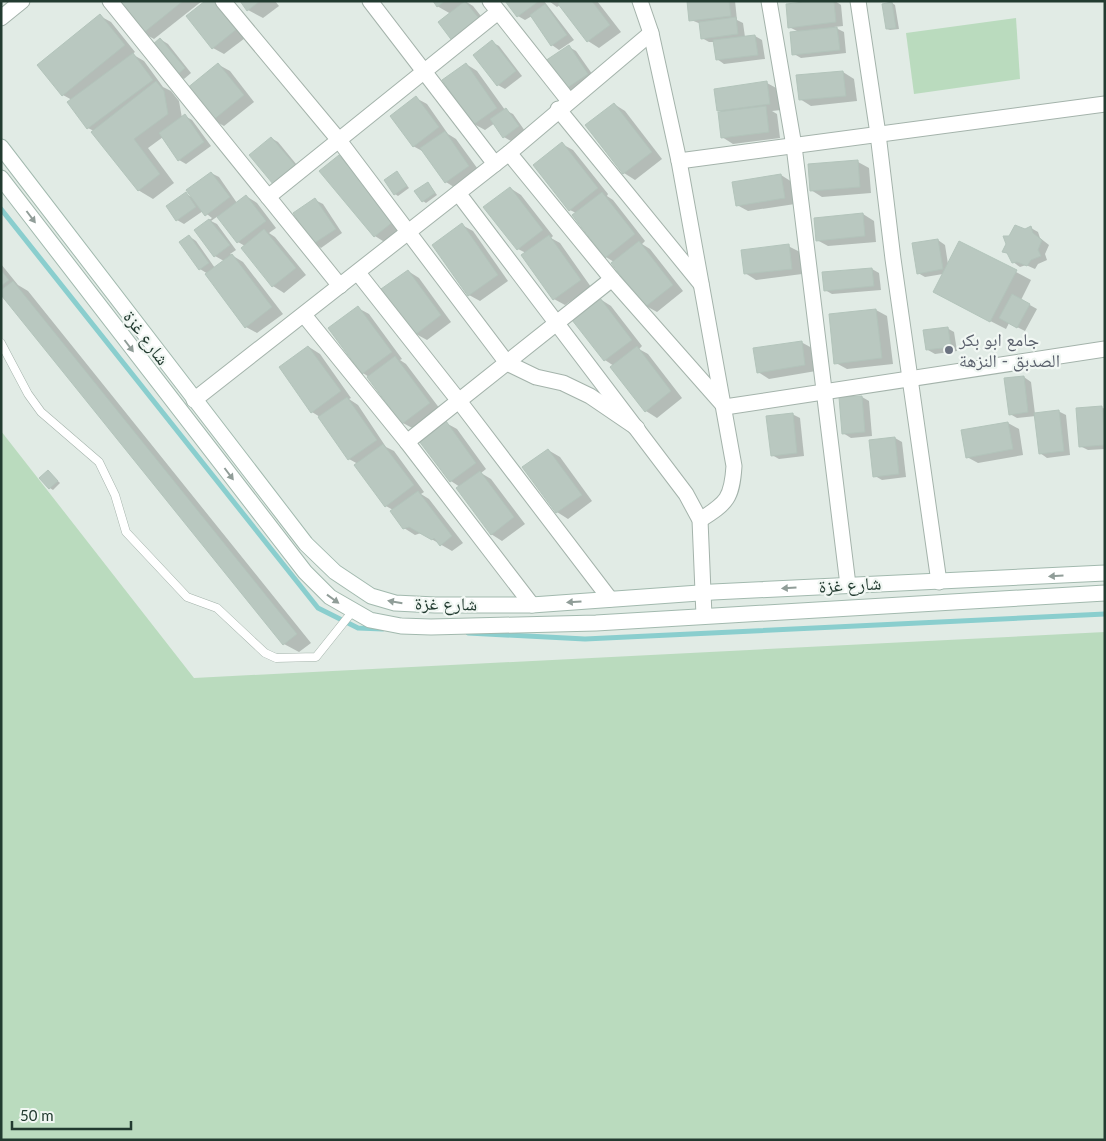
<svg xmlns="http://www.w3.org/2000/svg" width="1106" height="1141" font-family="Lato,'Noto Naskh Arabic',sans-serif">
<style>
.green{fill:#badbbe}
.shadow{fill:#0003}
.lines{fill:none;stroke-linecap:round;stroke-linejoin:round}
.stream{stroke:#8acece;stroke-width:5}
.building{fill:#b9c8c0;stroke:#b3c4bb}
.service-casing{stroke:#a4b3ab;stroke-width:9}
.minor-casing{stroke:#a4b3ab;stroke-width:17}
.tertiary-casing{stroke:#a4b3ab;stroke-width:17}
.secondary-casing{stroke:#a2b9ae;stroke-width:17}
.service{stroke:#fff;stroke-width:8}
.minor{stroke:#fff;stroke-width:15}
.tertiary{stroke:#fff;stroke-width:15}
.secondary{stroke:#fff;stroke-width:15}
.oneway{fill:#909d98}
.worship-dot{fill:#6b7280;stroke:#f1f7f3;stroke-width:2}
.labels{text-anchor:middle;stroke-width:4.5;stroke-linejoin:round;paint-order:stroke}
.street-label{font-size:18px;fill:#223b30;stroke:#f1f7f3}
.worship-label{font-size:18px;fill:#5b616d;stroke:#f1f7f3;text-anchor:start}
</style>
<rect width="100%" height="100%" fill="#e1ebe5"/>
<g class="green">
<polygon points="1016,18 1020,79 914,94 906,33"/>
<polygon points="1,431 194,678 1105,632 1105,1140 1,1140"/>
</g>
<g class="shadow">
<polygon points="123,1 202,1 154,39 143,33"/>
<polygon points="207,1 249,35 224,54 213,48"/>
<polygon points="242,1 275,1 279,6 263,18 248,10"/>
<polygon points="434,1 465,1 473,6 488,25 451,14 437,6"/>
<polygon points="507,1 544,1 574,40 559,50 552,45 532,16 525,20 518,16"/>
<polygon points="549,1 597,1 621,32 599,48 588,41 560,5 557,7"/>
<polygon points="688,1 735,1 737,20 743,23 745,37 755,36 762,40 765,59 724,64 717,59 714,42 709,42 702,38 701,24 691,20"/>
<polygon points="827,1 835,1 841,5 843,26 834,27 844,32 846,53 801,58 794,54 799,32 789,27"/>
<polygon points="892,3 895,5 899,29 890,30 887,29"/>
<polygon points="100,16 111,22 135,52 132,54 144,61 163,87 171,91 179,101 182,118 185,116 192,120 211,146 186,164 179,160 163,137 148,148 174,183 153,199 138,190 94,131 88,128 72,100 63,95"/>
<polygon points="160,39 168,44 191,73 184,79 177,75"/>
<polygon points="492,42 499,46 522,76 505,89 498,85"/>
<polygon points="569,47 576,51 595,78 572,93 565,89"/>
<polygon points="466,64 477,71 505,110 513,114 525,131 511,141 504,137 495,123 485,130 474,124"/>
<polygon points="219,65 230,71 254,102 224,126 213,120"/>
<polygon points="843,72 854,79 857,101 811,106 800,99 798,77"/>
<polygon points="767,83 778,89 781,110 772,111 777,114 780,138 733,144 722,137 723,113 718,110"/>
<polygon points="416,98 427,104 448,134 456,139 480,172 457,189 446,182 424,152 413,146"/>
<polygon points="614,104 625,111 662,159 635,180 624,173"/>
<polygon points="271,138 278,142 301,170 281,187"/>
<polygon points="562,144 573,150 608,194 607,196 613,200 645,241 642,244 650,249 683,291 657,312 646,306 614,262 606,257 576,213 570,210"/>
<polygon points="340,156 351,162 404,227 386,243 375,236"/>
<polygon points="858,162 869,168 871,193 822,197 811,190"/>
<polygon points="211,173 219,177 237,203 246,196 257,203 276,228 269,233 275,237 306,275 284,293 273,286 243,248 245,246 238,242 218,216 211,221 217,224 236,250 230,254 243,262 283,314 257,333 246,327 208,274 200,269 189,236 196,241 215,268 224,261 215,256 196,230 212,218 203,211 184,224 177,220 186,194 193,198"/>
<polygon points="397,173 409,188 398,196 395,194"/>
<polygon points="781,175 792,182 795,204 748,211 737,205"/>
<polygon points="428,183 437,195 426,203 423,201"/>
<polygon points="510,188 521,195 553,236 551,238 560,243 591,287 565,305 554,299 526,253 518,249"/>
<polygon points="315,200 323,204 342,233 321,248 314,243"/>
<polygon points="863,214 874,221 876,242 828,246 817,240"/>
<polygon points="462,225 473,231 508,281 480,301 469,295"/>
<polygon points="1031,228 1038,232 1040,238 1049,245 1045,254 1047,260 1038,264 1035,269 1026,265 1020,267 1013,262 1010,255 1003,251"/>
<polygon points="938,240 945,245 948,264 1016,272 1031,280 1021,300 1037,309 1025,331 1009,323 1006,329 949,300 943,274 925,277 918,273"/>
<polygon points="788,246 800,252 802,274 756,280 745,273"/>
<polygon points="1,264 18,285 28,291 311,643 299,652 284,644 1,291"/>
<polygon points="872,269 879,273 881,290 832,294 825,290"/>
<polygon points="408,271 419,278 451,322 427,340 416,334"/>
<polygon points="600,299 611,306 642,346 639,349 648,354 682,398 657,418 646,411 614,366 605,360 573,320"/>
<polygon points="358,308 369,314 402,359 400,360 406,364 440,409 414,429 403,423 369,377 363,373"/>
<polygon points="876,310 887,316 893,364 847,369 836,363 830,315"/>
<polygon points="947,328 954,332 957,351 935,354 928,350"/>
<polygon points="801,342 812,348 816,371 769,379 758,372"/>
<polygon points="309,347 320,354 351,398 349,399 358,405 386,447 394,451 424,492 421,494 429,499 463,543 452,551 421,533 415,535 404,528 393,510 386,506 358,464 349,459 320,417 312,412"/>
<polygon points="1024,377 1031,382 1035,414 1058,411 1066,415 1070,455 1047,458 1040,453 1036,416 1017,418 1010,414"/>
<polygon points="862,397 869,401 872,436 851,438 843,433 841,398"/>
<polygon points="1101,407 1105,409 1105,449 1088,450 1080,446"/>
<polygon points="792,414 800,418 804,456 779,459 772,455"/>
<polygon points="446,423 457,429 486,469 481,473 491,479 525,524 502,541 491,534 460,487 451,481"/>
<polygon points="1008,423 1019,429 1023,455 978,463 967,457"/>
<polygon points="895,438 902,442 906,477 882,480 875,476"/>
<polygon points="548,450 560,457 592,501 568,519 557,512"/>
<polygon points="48,472 60,483 53,490 50,488"/>
</g>
<g class="lines">
<g class="stream">
<polyline points="1,209 318,608 358,628 383,629"/>
<polyline points="468,633 585,639 1105,614"/>
</g>
</g>
<g class="building">
<polygon points="121,1 183,1 142,34 118,4"/>
<polygon points="205,1 218,1 238,28 212,49 186,16"/>
<polygon points="240,1 260,1 247,11"/>
<polygon points="433,1 445,1 437,7"/>
<polygon points="465,1 481,21 453,42 438,22"/>
<polygon points="505,1 539,1 517,17"/>
<polygon points="561,1 592,1 610,25 587,42 558,4"/>
<polygon points="687,1 729,1 731,16 689,21"/>
<polygon points="815,1 834,1 836,22 788,28 786,4"/>
<polygon points="892,2 896,28 886,29 882,4"/>
<polygon points="545,4 567,35 551,46 530,15"/>
<polygon points="100,14 125,45 62,96 37,65"/>
<polygon points="736,17 738,34 701,39 699,22"/>
<polygon points="837,27 840,50 792,55 790,32"/>
<polygon points="755,35 758,55 716,60 713,40"/>
<polygon points="160,38 185,68 176,76 152,45"/>
<polygon points="492,40 516,71 497,86 473,55"/>
<polygon points="569,45 588,74 564,90 545,61"/>
<polygon points="133,53 153,80 87,129 67,102"/>
<polygon points="218,63 244,95 212,121 186,89"/>
<polygon points="466,63 497,108 473,125 442,80"/>
<polygon points="843,71 846,96 799,100 796,75"/>
<polygon points="156,81 164,91 168,114 134,139 160,174 138,191 91,132"/>
<polygon points="767,81 770,104 717,111 714,89"/>
<polygon points="416,96 439,127 413,147 390,116"/>
<polygon points="614,103 652,152 623,174 585,125"/>
<polygon points="766,106 769,132 721,138 718,112"/>
<polygon points="506,108 519,126 503,138 490,119"/>
<polygon points="185,114 204,142 178,161 159,133"/>
<polygon points="445,131 469,166 445,183 420,148"/>
<polygon points="271,137 295,165 273,184 249,155"/>
<polygon points="562,142 598,188 569,211 533,165"/>
<polygon points="339,155 394,221 374,237 319,171"/>
<polygon points="858,160 860,187 810,191 808,164"/>
<polygon points="397,171 407,186 394,195 384,180"/>
<polygon points="211,172 230,197 205,216 186,190"/>
<polygon points="781,174 785,198 736,206 732,182"/>
<polygon points="428,182 435,193 422,202 414,191"/>
<polygon points="510,187 543,230 517,250 483,207"/>
<polygon points="186,192 196,207 176,221 166,206"/>
<polygon points="602,192 635,234 605,258 572,215"/>
<polygon points="246,195 266,221 237,243 217,217"/>
<polygon points="315,198 336,229 313,244 293,213"/>
<polygon points="863,213 865,236 816,241 814,218"/>
<polygon points="209,219 230,245 214,257 194,230"/>
<polygon points="462,223 498,275 468,296 432,245"/>
<polygon points="1015,225 1025,229 1031,226 1033,233 1042,240 1038,250 1041,256 1031,260 1027,266 1017,262 1012,263 1007,253 1002,252 1006,244 1003,236 1009,236"/>
<polygon points="264,229 296,268 272,287 241,248"/>
<polygon points="189,235 209,263 199,270 179,242"/>
<polygon points="549,235 581,280 553,300 521,255"/>
<polygon points="938,239 943,269 917,274 912,243"/>
<polygon points="639,241 673,285 645,307 611,263"/>
<polygon points="959,241 1017,270 990,322 933,292"/>
<polygon points="789,244 792,269 744,274 741,250"/>
<polygon points="232,254 272,307 245,328 205,274"/>
<polygon points="872,268 874,286 824,291 822,272"/>
<polygon points="1,270 9,280 1,286"/>
<polygon points="408,270 441,315 415,335 381,289"/>
<polygon points="13,281 297,634 283,645 1,295 1,290"/>
<polygon points="1012,294 1030,304 1017,328 999,318"/>
<polygon points="600,298 632,340 604,361 572,320"/>
<polygon points="358,306 392,352 362,374 328,328"/>
<polygon points="876,309 882,358 834,364 829,314"/>
<polygon points="948,327 951,347 926,350 923,330"/>
<polygon points="802,341 805,365 757,373 753,348"/>
<polygon points="308,346 341,391 311,413 279,367"/>
<polygon points="637,346 671,391 645,412 610,367"/>
<polygon points="395,356 430,403 402,424 367,377"/>
<polygon points="1024,376 1028,412 1009,415 1004,378"/>
<polygon points="862,396 865,432 842,434 839,397"/>
<polygon points="347,397 377,440 348,460 318,417"/>
<polygon points="1102,406 1105,445 1079,447 1076,408"/>
<polygon points="1059,410 1064,451 1039,454 1034,413"/>
<polygon points="793,413 797,453 771,456 766,416"/>
<polygon points="446,421 476,463 450,482 419,441"/>
<polygon points="1008,422 1013,449 966,458 961,430"/>
<polygon points="895,437 899,474 873,477 869,440"/>
<polygon points="383,444 414,485 385,507 354,465"/>
<polygon points="548,449 582,495 556,513 522,467"/>
<polygon points="48,470 58,481 49,489 39,478"/>
<polygon points="480,471 514,517 491,535 456,488"/>
<polygon points="418,491 452,536 440,546 434,538 432,540 409,527 403,529 390,511"/>
</g>
<g class="lines">
<g class="service-casing">
<polyline id="service" points="1,343 28,394 41,412 99,462 115,495 126,532 187,597 217,608 265,653 276,658 316,657 352,612"/>
</g>
<g class="minor-casing">
<g id="minor">
<polyline points="110,1 340,286"/>
<polyline points="223,1 338,139 507,363 536,377 563,383 590,396 637,428"/>
<polyline points="370,1 495,164"/>
<polyline points="490,1 569,101"/>
<path d="M640,1L651,33L679,161L734,466C732,498 727,503 700,520"/>
<polyline points="769,1 794,146 848,585"/>
<polyline points="858,1 878,134 893,259 939,582"/>
<polyline points="558,109 701,284"/>
<polyline points="509,153 612,279 725,407 1105,349"/>
<polyline points="679,161 1105,104"/>
<polyline points="458,193 686,494 700,520 704,616"/>
<polyline points="268,197 498,12"/>
<polyline points="358,273 459,401 610,599"/>
<polyline points="304,315 407,442 532,605"/>
<polyline points="194,400 509,153 651,33"/>
<polyline points="407,442 612,279"/>
</g>
</g>
<g class="tertiary-casing">
<polyline id="tertiary" points="1,18 22,1"/>
</g>
<g class="secondary-casing">
<g id="secondary">
<polyline points="1,147 306,544 335,572 371,596 395,603 435,605 532,605 713,592 1105,573"/>
<polyline points="1,178 305,572 330,597 370,620 401,626 431,627 596,623 1105,593"/>
</g>
</g>
<use href="#service" class="service"/>
<use href="#minor" class="minor"/>
<use href="#tertiary" class="tertiary"/>
<use href="#secondary" class="secondary"/>
</g>
<defs><path id="oneway-solid" d="M-6-.8H1V-3.2L6.5 0L1 3.2V.8H-6Z" transform="scale(1.25)"/></defs>
<g class="oneway">
<use href="#oneway-solid" transform="translate(31 217) rotate(53)"/>
<use href="#oneway-solid" transform="translate(129 346) rotate(53)"/>
<use href="#oneway-solid" transform="translate(229 474) rotate(53)"/>
<use href="#oneway-solid" transform="translate(1056 576) rotate(177)"/>
<use href="#oneway-solid" transform="translate(789 588) rotate(177)"/>
<use href="#oneway-solid" transform="translate(333 599) rotate(36)"/>
<use href="#oneway-solid" transform="translate(395 602) rotate(-170)"/>
<use href="#oneway-solid" transform="translate(574 602) rotate(176)"/>
</g>
<circle class="worship-dot" cx="949" cy="350" r="5"/>
<g class="labels">
<g class="street-label">
<text transform="translate(146 338) rotate(53)" y="6">شارع غزة</text>
<text transform="translate(850 585) rotate(-3)" y="6">شارع غزة</text>
<text transform="translate(446 604) rotate(1)" y="6">شارع غزة</text>
</g>
<g class="worship-label">
<text x="959" y="346">جامع ابو بكر<tspan x="959" dy="21">الصدبق - النزهة</tspan></text>
</g>
</g>
<rect width="1106" height="1141" fill="none" stroke="#223b30" stroke-width="5"/>
<path d="M12 1121v8h119v-8" fill="none" stroke="#223b30" stroke-width="2.5"/>
<text x="20" y="1121" font-size="15" fill="#223b30" stroke="#f1f7f3" stroke-width="4" paint-order="stroke">50 m</text>
</svg>
